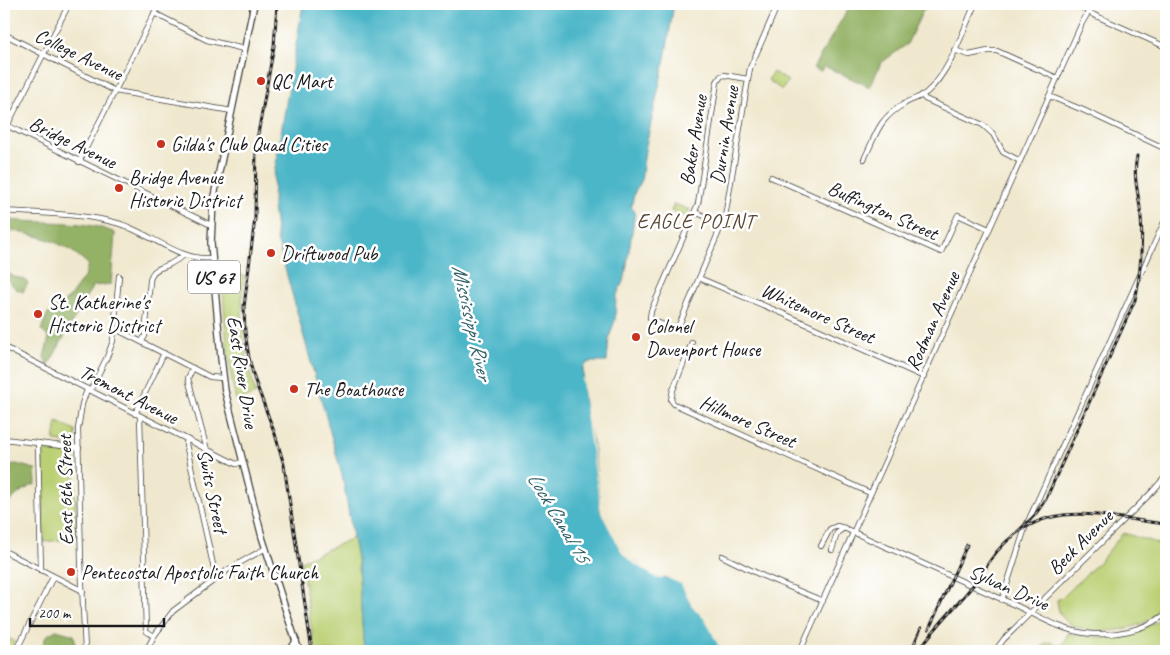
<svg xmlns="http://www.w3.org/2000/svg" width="1170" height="655" font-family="Caveat,sans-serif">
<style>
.green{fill:#bbd074;stroke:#6c7648}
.forest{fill:#94b266;stroke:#586741}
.water{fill:#4bb6c8;stroke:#346972}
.pier{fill:#f0e8ce}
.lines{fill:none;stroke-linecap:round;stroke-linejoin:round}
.minor-casing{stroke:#3c3b37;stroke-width:6}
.major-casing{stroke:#3c3b37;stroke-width:8}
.minor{stroke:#fff;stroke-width:4.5}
.major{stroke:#fff;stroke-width:5.5}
.rail-casing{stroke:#1c1c1c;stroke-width:3}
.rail{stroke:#fff;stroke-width:1;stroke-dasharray:4;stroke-linecap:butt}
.poi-dot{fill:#c8321e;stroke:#fff;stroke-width:2}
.labels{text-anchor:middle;stroke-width:5;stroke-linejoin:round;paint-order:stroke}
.shield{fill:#fff;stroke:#606060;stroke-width:1}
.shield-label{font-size:19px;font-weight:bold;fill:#1c1c1c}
.street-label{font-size:20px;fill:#1c1c1c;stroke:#fff}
.poi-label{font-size:20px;fill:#1c1c1c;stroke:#fff;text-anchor:start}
.neighbourhood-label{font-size:21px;letter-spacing:1px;fill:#5b4834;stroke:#fff}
.water-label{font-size:21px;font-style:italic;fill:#316169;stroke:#fff}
</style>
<rect width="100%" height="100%" fill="#fff"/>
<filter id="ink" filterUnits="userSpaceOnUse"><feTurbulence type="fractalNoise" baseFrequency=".02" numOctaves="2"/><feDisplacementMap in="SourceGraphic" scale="10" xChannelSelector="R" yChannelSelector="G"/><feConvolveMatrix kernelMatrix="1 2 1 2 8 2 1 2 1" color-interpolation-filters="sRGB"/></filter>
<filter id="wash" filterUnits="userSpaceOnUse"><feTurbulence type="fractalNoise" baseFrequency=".0096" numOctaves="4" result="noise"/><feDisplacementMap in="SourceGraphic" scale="20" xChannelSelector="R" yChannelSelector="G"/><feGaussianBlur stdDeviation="1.12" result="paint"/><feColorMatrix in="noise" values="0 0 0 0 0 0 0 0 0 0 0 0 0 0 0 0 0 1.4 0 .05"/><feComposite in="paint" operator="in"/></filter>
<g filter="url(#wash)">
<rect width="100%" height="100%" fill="#f0e8ce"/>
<g class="green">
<polygon points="773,72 788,81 782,90 768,80"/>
<polygon points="674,204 690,210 687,217 671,211"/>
<path d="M222,267L244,276C239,317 244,355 256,394L236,401C226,357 224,311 222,267Z"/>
<polygon points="57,422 76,431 75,444 54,441"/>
<polygon points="42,450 74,454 77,538 44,542"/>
<path d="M1123,533L1166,546V606C1158,612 1150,620 1141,624C1120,633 1075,637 1061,615C1058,611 1058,605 1057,600L1064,596L1102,559Z"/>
<polygon points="353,538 358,565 364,651 315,651 301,561"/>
<path d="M1163,619L1166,622V651H1040L1044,644L1050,642L1062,646L1068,633C1079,634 1091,637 1103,637C1124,637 1144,628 1163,619Z"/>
<polygon points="4,635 15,642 10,651 4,651"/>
</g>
<g class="forest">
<polygon points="851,4 926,4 907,44 881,63 870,87 824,66 821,71 813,68"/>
<path d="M4,219C37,225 84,218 115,233L111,284L93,286L86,297L48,366L44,357L49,338L41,330L47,315L69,298L85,276L88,264C61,239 38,236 4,229Z"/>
<polygon points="4,270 14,277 24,279 28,283 23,292 16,289 4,277"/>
<path d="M16,464L35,469L36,484C23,489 10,498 4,511V466Z"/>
<polygon points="56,630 74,635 77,651 70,651 62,645 52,651 42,648 46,636"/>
</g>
<polygon class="water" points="303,4 674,4 665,59 645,150 641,182 635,191 631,207 635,212 625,277 616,297 615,320 609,338 607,362 589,362 583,367 584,400 593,443 601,513 626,555 657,577 676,579 682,583 691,605 707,620 722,651 364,651 358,565 342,475 277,239 273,206 274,174"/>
<polygon class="pier" points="582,378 584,379 600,500 607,520 617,536 623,549 636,562 653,571 655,574 674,577 682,580 694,606 709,620 714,628 724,651 721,651 706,621 691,605 681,584 665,577 662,579 656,578 630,561 622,553 601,513 584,400"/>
</g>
<g filter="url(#ink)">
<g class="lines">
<g class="minor-casing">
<g id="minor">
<polyline points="1075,4 1094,15 1166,47"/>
<polyline points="154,13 207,40 244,49"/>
<polyline points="4,34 115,91 232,111"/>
<polyline points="954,50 969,55 988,51 997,51 1057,78"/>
<polyline points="748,79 724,75 721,76 717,82 698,204 651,311 650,318 652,320 673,329 676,328 680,323 725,217 750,68 778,4"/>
<polyline points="922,95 925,99 983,125 993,134 1003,152 1020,161"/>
<polyline points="1049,96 1083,110 1166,149"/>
<polyline points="4,124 211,225"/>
<polyline points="4,132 69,4"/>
<path d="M864,159C877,134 877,120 904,104C911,99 921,98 927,92C950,72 963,31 975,4"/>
<polyline points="79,162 159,4"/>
<polyline points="771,177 941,252 958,215 989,229"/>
<path d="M4,211C41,214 81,213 117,223C149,232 180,262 212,258"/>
<polyline points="695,212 723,224"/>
<polyline points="699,278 784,314 924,377"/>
<polyline points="114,328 210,377 223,378"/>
<path d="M142,341L145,336L150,281C152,268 160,269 170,264C175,261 180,258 185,255"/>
<polyline points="692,342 673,390 671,400 674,404 870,493"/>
<polyline points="4,347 236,464 242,462"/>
<polyline points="193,368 188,378 207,450"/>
<polyline points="90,391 107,357 113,341 119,276"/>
<polyline points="135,414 164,353"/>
<polyline points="140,416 146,631 154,636"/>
<polyline points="4,439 79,448"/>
<polyline points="187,440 186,444 216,578"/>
<polyline points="38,443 41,570"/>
<path d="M821,546L830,529L837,526L844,528C902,554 959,580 1017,606C1038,616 1061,630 1084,633C1113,637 1143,631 1166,614"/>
<polyline points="832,550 837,533 844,528"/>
<polyline points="4,551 83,591"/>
<polyline points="722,556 763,576 823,601"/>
<polyline points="1002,600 1025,528 1166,218"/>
<polyline points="16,651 53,577"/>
<polyline points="85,651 81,561 78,429 82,404 87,390"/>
<polyline points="146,651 154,636 173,611 229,569 266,548"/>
<polyline points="800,651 1082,23 1093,4"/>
<polyline points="995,651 1004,639 1152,492 1166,476"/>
</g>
</g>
<g class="major-casing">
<g id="major">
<polyline points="254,4 213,201 211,243 221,358 225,391 262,537 299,651"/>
<polyline points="290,651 296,641"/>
</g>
</g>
<use href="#minor" class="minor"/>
<use href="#major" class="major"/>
<g class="rail-casing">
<g id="rail">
<polyline points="277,4 274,46 256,145 255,218 244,307 245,332 249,358 254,378 275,434 284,465 312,651"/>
<path d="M1012,537L1035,515L1046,499L1135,300C1140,280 1143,240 1141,218C1140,196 1132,180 1137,156"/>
<polyline points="929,629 967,545"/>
<polyline points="911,651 921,628"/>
<path d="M918,651C935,627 956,607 974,584C984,572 990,558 1001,547C1049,496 1106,518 1166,524"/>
</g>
</g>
<use href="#rail" class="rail"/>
</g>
</g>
<g class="poi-dot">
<circle cx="261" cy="81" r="5"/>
<circle cx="161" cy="144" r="5"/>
<circle cx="119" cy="188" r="5"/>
<circle cx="271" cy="253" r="5"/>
<circle cx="38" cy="314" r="5"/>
<circle cx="636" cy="337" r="5"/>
<circle cx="294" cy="389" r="5"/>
<circle cx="71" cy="572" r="5"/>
</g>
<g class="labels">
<rect class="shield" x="188" y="260.5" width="52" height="33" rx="4"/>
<g class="shield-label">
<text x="214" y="284">US 67</text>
</g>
<g class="street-label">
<text transform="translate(79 54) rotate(26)" y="7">College Avenue</text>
<text transform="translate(724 135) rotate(-81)" y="7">Durnin Avenue</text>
<text transform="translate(693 140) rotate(-81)" y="7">Baker Avenue</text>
<text transform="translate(73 142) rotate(26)" y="7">Bridge Avenue</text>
<text transform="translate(883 210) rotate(24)" y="7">Buffington Street</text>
<text transform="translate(818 313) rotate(24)" y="7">Whitemore Street</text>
<text transform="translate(932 321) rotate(-66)" y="7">Rodman Avenue</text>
<text transform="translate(243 372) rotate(81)" y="7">East River Drive</text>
<text transform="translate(129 394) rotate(27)" y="7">Tremont Avenue</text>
<text transform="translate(748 421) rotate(24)" y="7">Hillmore Street</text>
<text transform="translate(65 490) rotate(-91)" y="7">East 6th Street</text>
<text transform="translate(213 491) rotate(78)" y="7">Swits Street</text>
<text transform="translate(1080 542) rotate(-45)" y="7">Beck Avenue</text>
<text transform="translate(1009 587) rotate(24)" y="7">Sylvan Drive</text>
</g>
<g class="poi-label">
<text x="271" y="88">QC Mart</text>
<text x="171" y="151">Gilda's Club Quad Cities</text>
<text x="129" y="184">Bridge Avenue<tspan x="129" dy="23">Historic District</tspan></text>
<text x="281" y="260">Driftwood Pub</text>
<text x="48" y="309">St. Katherine's<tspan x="48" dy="23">Historic District</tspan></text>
<text x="646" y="333">Colonel<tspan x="646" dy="23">Davenport House</tspan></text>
<text x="304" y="396">The Boathouse</text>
<text x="81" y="579">Pentecostal Apostolic Faith Church</text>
</g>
<g class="neighbourhood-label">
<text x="696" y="228">EAGLE POINT</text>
</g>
<g class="water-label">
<text transform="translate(472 322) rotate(77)" y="7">Mississippi River</text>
<text transform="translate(559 517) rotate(59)" y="7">Lock Canal 15</text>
</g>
</g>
<rect width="1170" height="655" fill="none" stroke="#fff" stroke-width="20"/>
<path d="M30 618v8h134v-8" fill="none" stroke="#1c1c1c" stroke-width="2.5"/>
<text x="38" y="618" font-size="15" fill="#1c1c1c" stroke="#ffffff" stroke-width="4" paint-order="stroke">200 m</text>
</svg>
